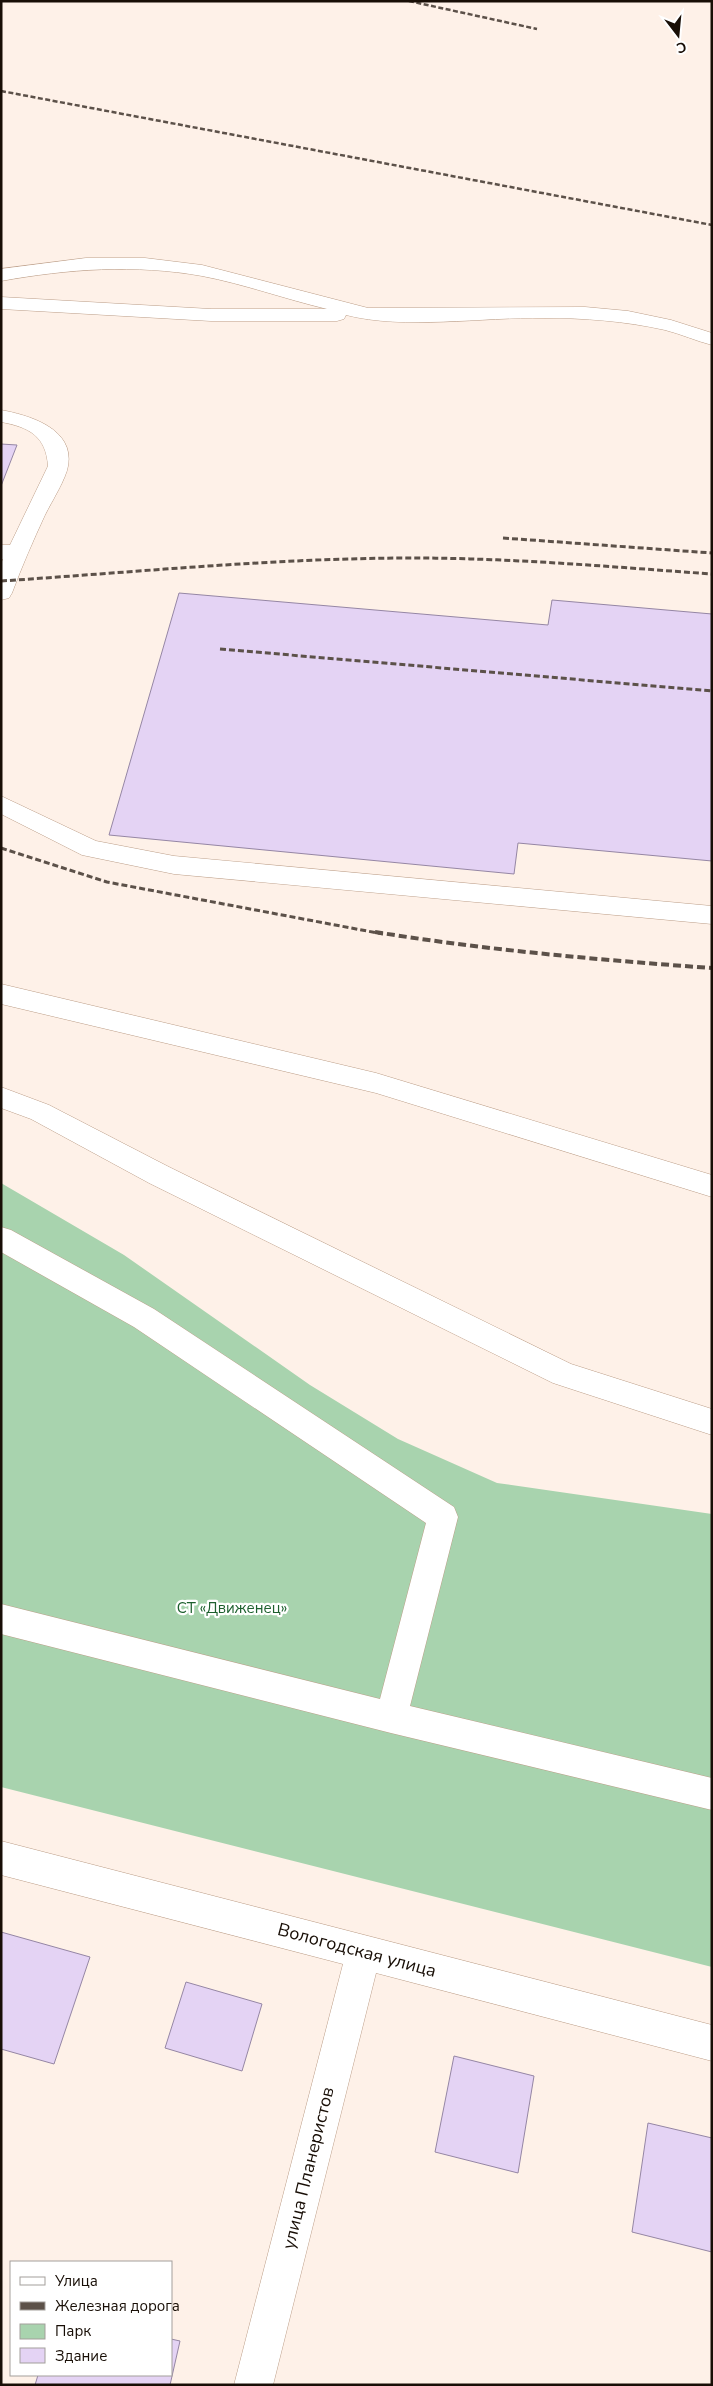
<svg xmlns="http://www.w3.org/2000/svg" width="713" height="2386" font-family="'Nunito Sans',sans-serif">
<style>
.green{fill:#a8d3ae}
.building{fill:#e4d3f4;stroke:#9586a4}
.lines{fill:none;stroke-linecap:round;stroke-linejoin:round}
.minor-casing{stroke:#bc9e88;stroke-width:1}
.minor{fill:#fff;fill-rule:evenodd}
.rail-far2{stroke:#5c5149;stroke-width:2.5;stroke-dasharray:5 2.5;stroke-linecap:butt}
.rail-far1{stroke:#5c5149;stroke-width:3;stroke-dasharray:6 3;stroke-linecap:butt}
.rail{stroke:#5c5149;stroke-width:4;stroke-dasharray:8 4;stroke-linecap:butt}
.labels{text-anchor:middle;stroke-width:4.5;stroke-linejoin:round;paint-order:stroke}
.park-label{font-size:15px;fill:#1d602e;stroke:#fff}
.near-street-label{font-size:18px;fill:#180e06;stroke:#fff}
</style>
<rect width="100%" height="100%" fill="#fef1e8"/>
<polygon class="green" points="1,1183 124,1255 310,1385 398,1439 497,1483 712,1514 712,1967 1,1787"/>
<g class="building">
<polygon points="1,444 17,445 1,486"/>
<polygon points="179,593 548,625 552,600 712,614 712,861 518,843 514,874 109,835"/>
<polygon points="1,1932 90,1957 54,2064 1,2049"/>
<polygon points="186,1982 262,2004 242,2071 165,2048"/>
<polygon points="454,2056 534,2076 518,2173 435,2152"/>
<polygon points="648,2123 712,2138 712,2252 632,2232"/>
<polygon points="171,2339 180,2341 170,2385 35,2385 38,2375 171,2375"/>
</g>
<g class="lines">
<g class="minor-casing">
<g id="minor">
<path d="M86,258H145L202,265L368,308L585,307L628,311L671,320L712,333V345C696,341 681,334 665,330C625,321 584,318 544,318C483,317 404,330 346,315L344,319L337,321H211L1,309V297L211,309H327C285,299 244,284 202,276C135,264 68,269 1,281V269Z"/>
<path d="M1,410C28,415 75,428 68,466C66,479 52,501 45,515C33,541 22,566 12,593L9,598L1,600V564L3,559H1V545H10L48,466C46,436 29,427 1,422Z"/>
<polygon points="1,796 96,841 174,856 712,906 712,924 174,874 82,855 1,814"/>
<polygon points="1,984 376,1073 712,1175 712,1197 376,1093 1,1004"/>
<polygon points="1,1087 49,1105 169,1167 571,1364 712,1409 712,1435 553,1383 149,1183 31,1119 1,1108"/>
<polygon points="1,1227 11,1230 154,1309 454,1507 458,1517 410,1706 712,1778 712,1810 391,1733 1,1634 1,1604 380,1699 426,1523 134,1327 1,1252"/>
<polygon points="1,1841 712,2025 712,2061 376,1973 273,2385 234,2385 343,1964 1,1875"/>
</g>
</g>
<use href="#minor" class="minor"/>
<g class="rail-far2">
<polyline points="409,1 537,29"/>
<polyline points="1,91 712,225"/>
</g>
<g class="rail-far1">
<polyline points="503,538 712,553"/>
<path d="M1,581C138,572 276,558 413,558C513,558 613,567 712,574"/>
<polyline points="220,649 712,691"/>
<polyline points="1,848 107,882 383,934"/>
</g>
<path class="rail" d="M375,932C487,950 599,960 712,968"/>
</g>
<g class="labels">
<g class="park-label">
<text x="232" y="1613">СТ «Движенец»</text>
</g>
<g class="near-street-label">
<text transform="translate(357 1950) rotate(15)" y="6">Вологодская улица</text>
<text transform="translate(308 2168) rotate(-76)" y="6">улица Планеристов</text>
</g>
</g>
<rect width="713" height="2386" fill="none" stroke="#180e06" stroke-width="5"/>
<rect x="10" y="2261" width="162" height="115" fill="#ffffff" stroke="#a39f9b"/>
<rect x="20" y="2277" width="25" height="8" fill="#ffffff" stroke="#a39f9b"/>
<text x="55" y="2286" font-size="15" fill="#180e06">Улица</text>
<rect x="20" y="2302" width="25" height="8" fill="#5c5149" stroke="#a39f9b"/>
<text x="55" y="2311" font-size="15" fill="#180e06">Железная дорога</text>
<rect x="20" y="2324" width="25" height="15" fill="#a8d3ae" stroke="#a39f9b"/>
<text x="55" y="2336" font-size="15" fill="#180e06">Парк</text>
<rect x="20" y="2348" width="25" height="15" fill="#e4d3f4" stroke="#a39f9b"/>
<text x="55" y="2361" font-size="15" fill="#180e06">Здание</text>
<g transform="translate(678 35) rotate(164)" stroke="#ffffff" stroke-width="4" paint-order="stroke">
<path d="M0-4L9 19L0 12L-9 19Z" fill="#180e06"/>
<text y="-8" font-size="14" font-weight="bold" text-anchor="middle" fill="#180e06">С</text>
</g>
</svg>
